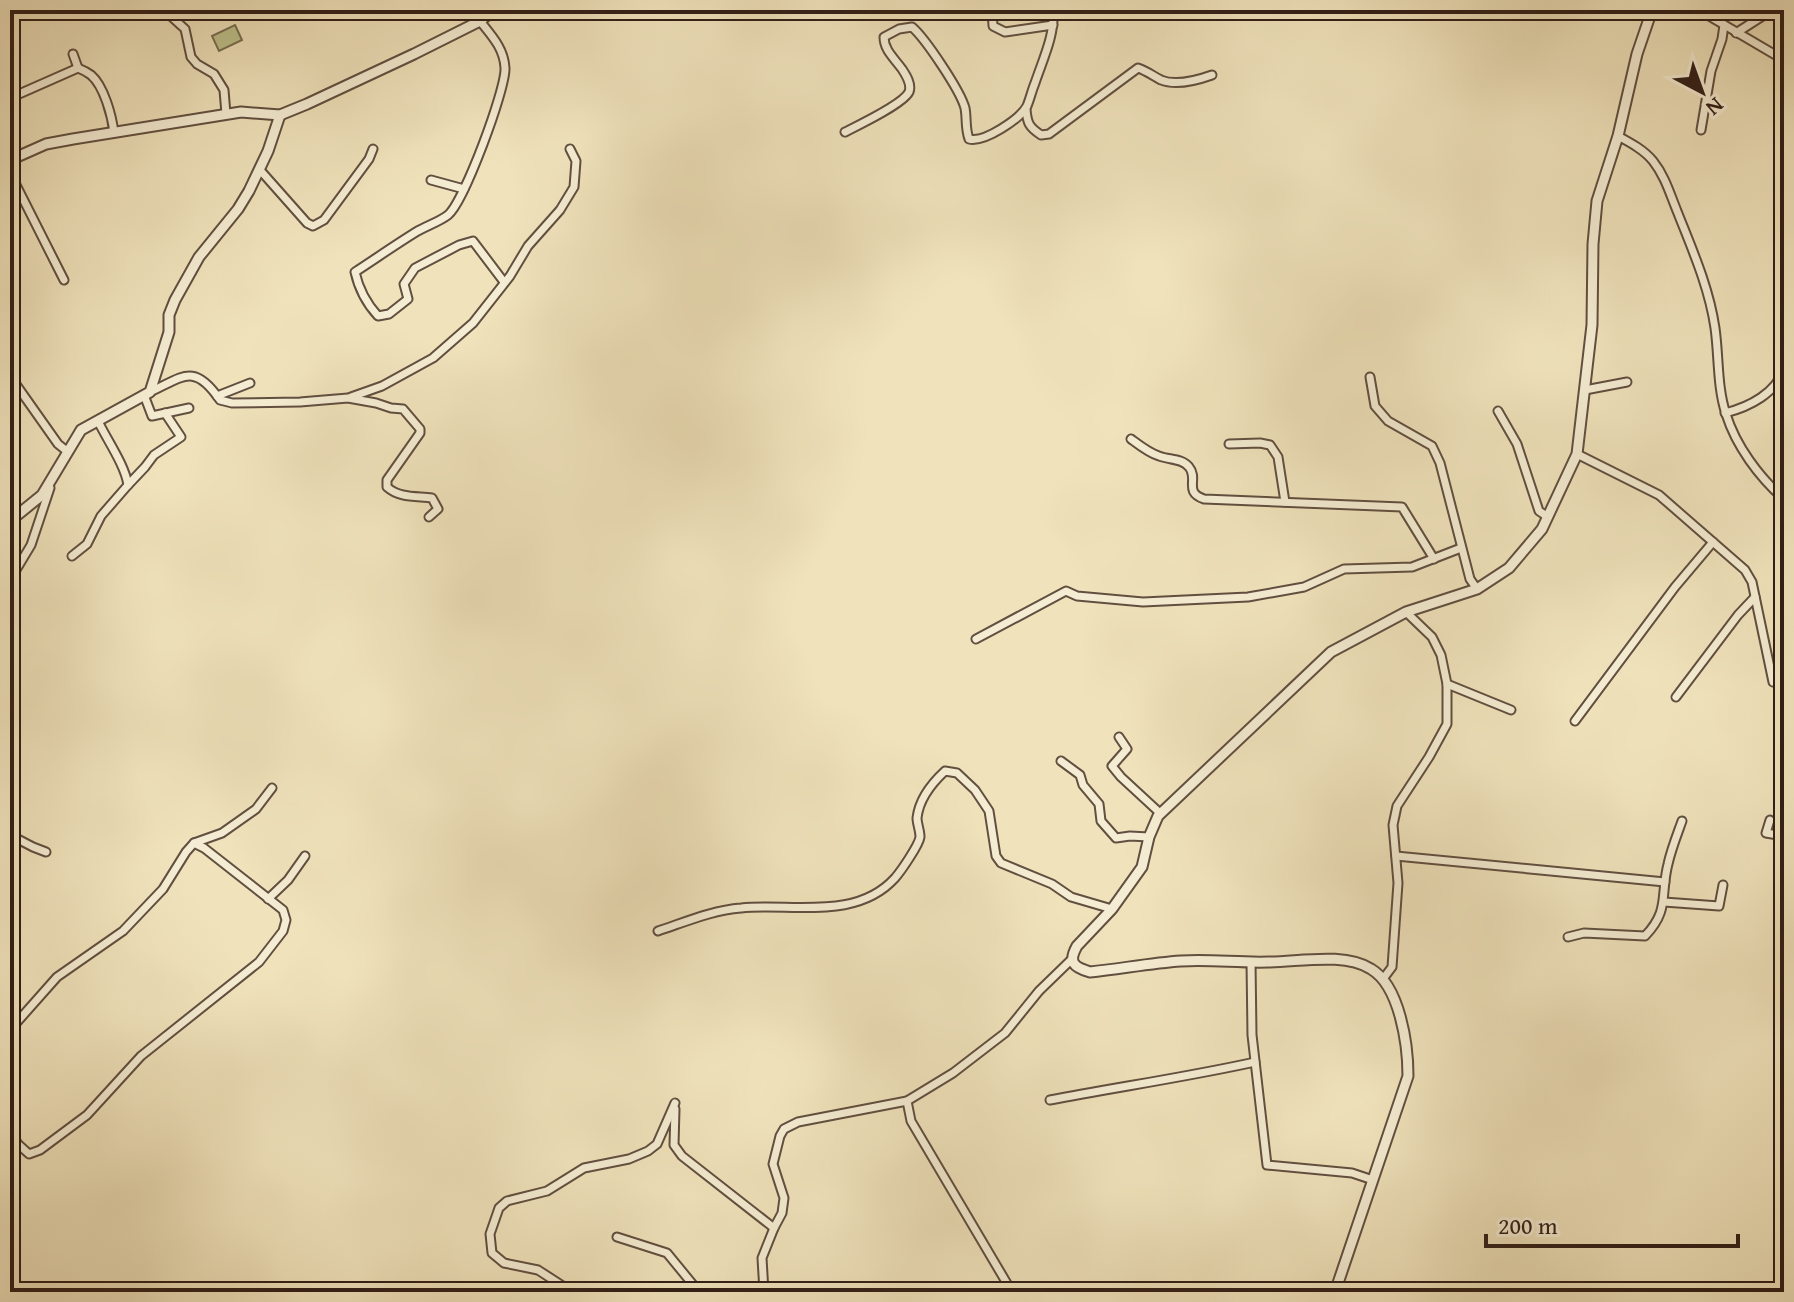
<svg xmlns="http://www.w3.org/2000/svg" width="1794" height="1302" font-family="'Gentium Book Plus',serif">
<style>
.green{fill:#bec28d;stroke:#787052;stroke-width:2}
.lines{fill:none;stroke-linecap:round;stroke-linejoin:round}
.minor-casing{stroke:#614f40;stroke-width:11}
.tertiary-casing{stroke:#614f40;stroke-width:13}
.minor{stroke:#f5edd3;stroke-width:7}
.tertiary{stroke:#f5edd3;stroke-width:9}
</style>
<rect width="100%" height="100%" fill="#f0e3bc"/>
<filter id="stains"><feTurbulence type="fractalNoise" baseFrequency=".0025" numOctaves="4"/><feColorMatrix values="0 0 0 0 .2 0 0 0 0 .09 0 0 0 0 .02 0 0 0 .5 -.17"/></filter>
<radialGradient id="worn" r=".72"><stop offset=".6" stop-color="#630" stop-opacity="0"/><stop offset="1" stop-color="#630" stop-opacity=".3"/></radialGradient>
<polygon class="green" points="235,25 242,40 219,51 212,36"/>
<g class="lines">
<g class="minor-casing">
<g id="minor">
<polyline points="55,10 55,13"/>
<polyline points="164,10 185,29 191,57 197,64 214,74 224,90 226,114"/>
<polyline points="992,10 993,26 1005,32 1053,25"/>
<polyline points="1699,10 1784,60"/>
<path d="M480,21C491,35 504,48 505,68C506,89 464,202 448,215C439,222 426,226 416,232C395,245 375,259 355,272C359,290 366,303 378,316L389,314L408,299L404,284L415,268L459,245L473,241L504,282"/>
<polyline points="1736,33 1772,10"/>
<path d="M73,54L78,68C83,70 87,72 91,75C104,86 112,116 114,133"/>
<polyline points="10,98 78,68"/>
<path d="M1026,109C1027,123 1029,127 1041,135L1049,134L1138,68C1147,71 1153,76 1161,80C1176,86 1198,80 1212,75"/>
<polyline points="1701,130 1711,71 1722,39 1724,25"/>
<path d="M845,132C859,125 903,104 909,92C912,84 906,75 902,69C894,58 884,50 884,37L899,29L912,27C925,38 960,90 965,108C967,119 965,128 969,139C984,143 1020,119 1027,106C1030,99 1032,90 1035,83C1043,59 1055,35 1053,10"/>
<path d="M1618,136C1631,143 1644,150 1653,161C1665,176 1670,194 1677,211C1692,249 1709,287 1715,328C1719,356 1717,387 1726,414C1736,446 1759,477 1784,499"/>
<polyline points="260,170 307,223 313,226 324,220 369,159 373,149"/>
<polyline points="10,173 64,280"/>
<polyline points="431,180 464,189"/>
<polyline points="10,376 58,444 68,452"/>
<polyline points="1370,377 1375,406 1388,421 1432,446 1440,463 1470,579 1477,589"/>
<polyline points="1585,390 1627,382"/>
<path d="M150,392C183,377 194,362 220,400L232,403L300,402L348,398L376,403L391,408L403,409L420,429V433L387,480V487C399,498 416,496 432,498L438,509L429,517"/>
<polyline points="144,395 152,416 189,408"/>
<polyline points="217,396 250,383"/>
<polyline points="351,397 382,386 433,358 473,323 510,276 528,246 560,210 574,187 576,161 570,149"/>
<polyline points="1498,411 1517,444 1539,511 1548,517"/>
<path d="M1725,413C1749,407 1777,393 1784,368"/>
<path d="M1131,439C1139,445 1149,453 1159,456C1169,460 1182,458 1189,467C1199,479 1183,492 1204,499L1402,507L1434,559"/>
<polyline points="1229,444 1260,443 1270,445 1278,457 1285,502"/>
<polyline points="1577,454 1659,495 1745,570 1752,582 1773,682"/>
<polyline points="128,485 145,467 154,455 181,437 165,413"/>
<path d="M72,556L87,544L101,516L128,485C125,465 107,440 98,421"/>
<polyline points="10,580 31,545 50,488"/>
<polyline points="976,639 1066,591 1077,596 1143,602 1248,597 1304,587 1344,569 1412,567 1461,548"/>
<polyline points="1447,684 1511,710"/>
<polyline points="1676,697 1738,615 1755,597"/>
<polyline points="1575,721 1675,587 1713,542"/>
<polyline points="1119,737 1127,749 1112,766 1121,777 1160,813"/>
<polyline points="1061,761 1080,775 1083,785 1099,804 1101,821 1116,838 1130,836 1149,837"/>
<polyline points="1770,820 1766,833 1784,836"/>
<polyline points="10,835 33,847 46,852"/>
<polyline points="194,843 222,833 256,809 272,788"/>
<polyline points="1396,856 1665,882"/>
<polyline points="268,899 288,880 305,856"/>
<polyline points="1664,902 1719,906 1723,885"/>
<path d="M658,931C685,922 713,910 741,908C792,903 856,921 895,878C901,871 919,845 920,837C920,830 917,824 917,818C919,800 932,783 945,771L957,773L975,790L989,811L996,856L1001,863L1052,884L1071,897L1112,909"/>
<path d="M1568,937L1584,933L1645,936C1670,910 1660,895 1668,864C1671,850 1677,835 1682,821"/>
<polyline points="1251,962 1252,1035 1267,1165 1352,1173 1373,1180"/>
<polyline points="1383,979 1392,967 1398,883 1393,825 1397,806 1429,757 1447,724 1447,684 1441,655 1432,637 1406,612"/>
<polyline points="10,1030 57,977 123,931 163,889 186,852 194,843 204,848 283,910 286,920 283,931 259,962 141,1056 87,1115 40,1150 29,1154 18,1144 10,1132"/>
<path d="M1050,1100C1118,1087 1187,1077 1255,1062"/>
<polyline points="907,1101 911,1121 1012,1292"/>
<polyline points="675,1109 674,1145 682,1156 774,1228"/>
<polyline points="617,1237 667,1253 699,1292"/>
<polyline points="572,1292 538,1270 504,1263 492,1253 490,1234 499,1208 507,1201 547,1191 584,1168 629,1159 648,1151 657,1144 675,1103"/>
<polyline points="764,1292 762,1258 774,1228 782,1213 784,1198 773,1164 780,1136 784,1129 798,1122 907,1101 953,1073 1005,1033 1039,991 1072,959"/>
</g>
</g>
<g class="tertiary-casing">
<g id="tertiary">
<polyline points="10,160 46,144 73,139 241,112 280,115 307,104 414,54 480,21 494,10"/>
<polyline points="10,521 42,495 81,430 150,392 169,332 169,315 175,300 199,257 238,209 249,191 268,151 280,115"/>
<path d="M1335,1292L1408,1076C1408,1045 1400,986 1371,969C1344,952 1299,962 1268,962C1239,963 1210,959 1181,961C1151,963 1120,969 1090,972C1073,967 1068,962 1077,946L1112,909L1142,867L1149,837L1158,816L1331,652L1406,612L1477,589L1509,568L1542,529L1577,454L1592,325L1593,244L1597,201L1618,136L1637,54L1652,10"/>
</g>
</g>
<use href="#minor" class="minor"/>
<use href="#tertiary" class="tertiary"/>
</g>
<rect width="1794" height="1302" fill="none" stroke="#f0e3bc" stroke-width="40"/>
<rect x="12" y="12" width="1770" height="1278" fill="none" stroke="#311e17" stroke-width="4"/>
<rect x="20" y="20" width="1754" height="1262" fill="none" stroke="#311e17" stroke-width="2"/>
<g transform="translate(1702 92) rotate(139)" stroke="#f5edd3" stroke-width="6" paint-order="stroke">
<path d="M0-6L14 30L0 20L-14 30Z" fill="#311e17"/>
<text y="-12" font-size="22" font-weight="bold" text-anchor="middle" fill="#311e17">N</text>
</g>
<path d="M1486 1234v12h252v-12" fill="none" stroke="#311e17" stroke-width="4"/>
<text x="1498" y="1234" font-size="24" fill="#311e17" stroke="#f5edd3" stroke-width="6" paint-order="stroke">200 m</text>
<rect width="100%" height="100%" filter="url(#stains)"/>
<rect width="100%" height="100%" fill="url(#worn)"/>
</svg>
